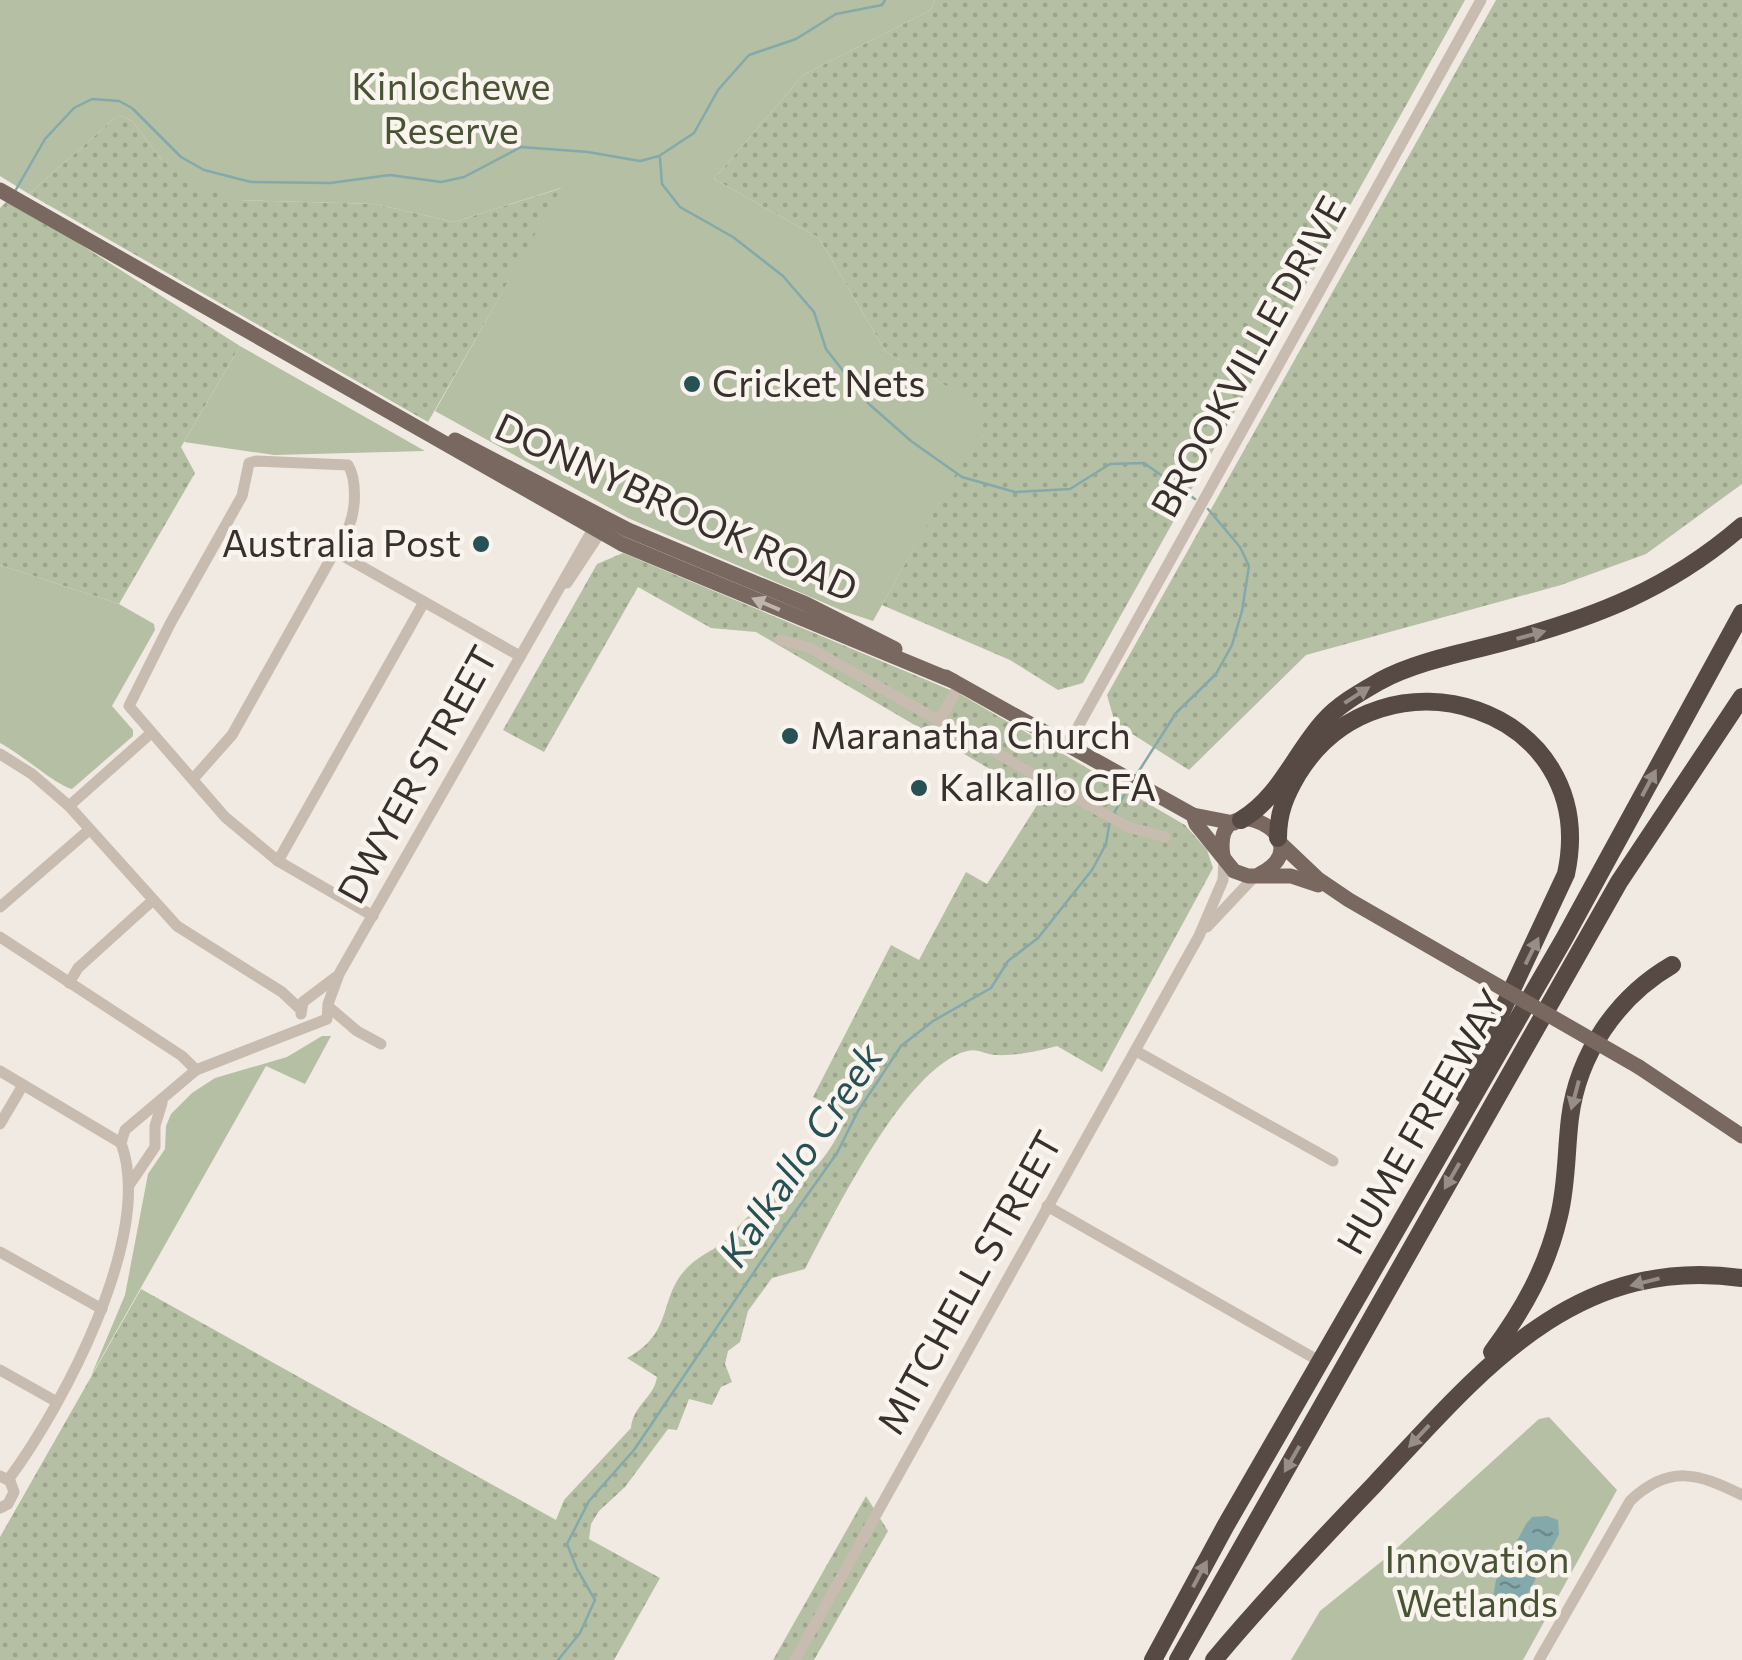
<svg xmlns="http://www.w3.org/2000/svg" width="1742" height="1660" font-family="Commissioner,sans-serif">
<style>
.grass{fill:url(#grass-dots)}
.park{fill:#b5bfa3}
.water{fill:url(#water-ripples)}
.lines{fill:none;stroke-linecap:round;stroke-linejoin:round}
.stream{stroke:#84a9ab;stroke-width:2.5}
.minor{stroke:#c8bbaf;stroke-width:11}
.major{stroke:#78685f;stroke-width:15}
.highway{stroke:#574a44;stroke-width:18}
.major-bridge{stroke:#78685f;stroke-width:15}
.oneway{fill:#bfb5ae}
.oneway2{fill:#988e88}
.poi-dot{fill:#265155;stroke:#f9f4ee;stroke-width:4}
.labels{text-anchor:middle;stroke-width:9;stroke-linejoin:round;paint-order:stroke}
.park-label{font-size:38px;fill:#475333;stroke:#f9f4ee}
.street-label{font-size:38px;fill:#38302c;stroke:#f9f4ee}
.poi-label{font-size:38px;fill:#38302c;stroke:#f9f4ee;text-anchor:start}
.water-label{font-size:40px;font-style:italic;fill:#265155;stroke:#f9f4ee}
</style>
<defs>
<pattern id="grass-dots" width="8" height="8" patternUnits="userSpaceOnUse" patternTransform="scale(2.5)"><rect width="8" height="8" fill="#b5bfa3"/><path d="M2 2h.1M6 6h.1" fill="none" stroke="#9ca48c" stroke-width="1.8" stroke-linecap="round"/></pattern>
<pattern id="water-ripples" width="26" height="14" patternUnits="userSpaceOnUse" patternTransform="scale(2.5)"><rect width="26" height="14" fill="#84a9ab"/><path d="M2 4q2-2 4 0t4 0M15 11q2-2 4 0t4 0" fill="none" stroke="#6d8a8b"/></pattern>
</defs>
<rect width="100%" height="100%" fill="#f1eae2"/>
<g class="grass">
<polygon points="935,0 1465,0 1083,683 1058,690 1010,660 882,605 990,411 886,352 819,238 714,179 803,75 931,10"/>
<polygon points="1496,0 1742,0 1742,484 1646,554 1561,585 1306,655 1189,770 1115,723 1107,695"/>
<polygon points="118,115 132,121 161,159 238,200 375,204 454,222 562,188 428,422 29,194"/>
<polygon points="9,199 240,346 181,447 195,473 119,604 0,565 0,208"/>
<path d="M623,553L960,694L1185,825L1207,850L1213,868L1102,1072L1057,1046C1039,1051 1016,1056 996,1055C986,1055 978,1048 967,1051C905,1067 835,1213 805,1269L772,1278L748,1311L740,1342L728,1351L725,1364L732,1382L721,1387L712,1405L689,1399L677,1430L668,1429L625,1487L599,1511L591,1524L589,1539L660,1578L614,1660H0V1537L141,1289L556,1520L564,1500L631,1428C633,1405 654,1398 657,1377L627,1358C676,1332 657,1296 689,1266C698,1257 711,1251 721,1244C735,1233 745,1216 760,1207C808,1178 824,1167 848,1115L813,1097L891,945L919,960L966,872L987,884L1041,799L756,632L711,628L638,587L544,752L503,730L597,564Z"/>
<polygon points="866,1496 888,1531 814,1660 773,1660"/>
</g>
<g class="park">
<polygon points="0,0 935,0 931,10 803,75 714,179 819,238 886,352 991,411 873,621 843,611 628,518 435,411 561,188 454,222 375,204 238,200 184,179 161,159 132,121 118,115 29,194 0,176"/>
<polygon points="240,346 425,451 274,455 184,442"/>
<path d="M0,565L119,604L154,624L155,630L112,706L133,730V736L72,789C57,786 20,753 0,743Z"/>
<polygon points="322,1036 331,1036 305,1084 266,1066 91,1376 125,1295 148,1174 165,1149 166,1126 171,1114 192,1093 215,1078 287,1057"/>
<polygon points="1549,1417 1617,1490 1523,1660 1291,1660 1320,1611 1387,1557 1539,1419"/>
</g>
<polygon class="water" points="1547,1516 1558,1520 1559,1534 1522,1605 1503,1610 1493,1597 1496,1580 1526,1524 1532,1517"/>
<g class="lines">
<g class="stream">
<polyline points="660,158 662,184 680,207 733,237 783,276 814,312 826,349 869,404 911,441 962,477 1015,492 1070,489 1110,464 1144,463 1195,499"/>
<polyline points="14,193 45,139 74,108 92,99 119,101 132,108 181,157 204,170 251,182 330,183 390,175 441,182 464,177 521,147 588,152 640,161 659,156 694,133 718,90 749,55 796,39 836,14 882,5 885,0"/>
<polyline points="1137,774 1176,713 1216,674 1232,645 1242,611 1249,566 1240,547 1208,509"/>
<polyline points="1114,813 1130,785"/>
<polyline points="558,1660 580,1633 595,1600 577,1569 567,1544 589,1501 634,1450 779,1235 837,1153 858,1111 901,1046 933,1021 991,988 1008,961 1038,938 1092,870 1106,844 1110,820"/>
</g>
<g class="minor">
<polyline points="336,552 520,656"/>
<polyline points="567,583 604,527"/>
<polyline points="780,640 808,647 1128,827 1165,837"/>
<polyline points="939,721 960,684"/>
<polyline points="1069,743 1481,0"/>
<polyline points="0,754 32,774 69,806 177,926 282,992 301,1010"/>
<path d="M193,779L232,735L349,526C356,509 357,480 348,465L256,461L249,463L242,496L170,624L129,706L225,817L278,861L373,916"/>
<polyline points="69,806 150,734"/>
<polyline points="278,861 424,602"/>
<polyline points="0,907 89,830"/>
<polyline points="1207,927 1256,875"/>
<polyline points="0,937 182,1056 196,1070"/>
<polyline points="69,983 78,968 152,901"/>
<polyline points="330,1008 357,1031 381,1044"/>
<polyline points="301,1014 303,1002 336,977"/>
<polyline points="1136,1051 1333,1161"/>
<polyline points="0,1071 121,1143"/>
<polyline points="0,1124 23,1085"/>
<polyline points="130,1184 155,1147 155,1126 162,1103"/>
<polyline points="1047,1206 1321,1362"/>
<polyline points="0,1252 102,1309"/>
<polyline points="0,1370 57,1402"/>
<polyline points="0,1476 10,1481 14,1492 8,1504 0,1508"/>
<path d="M8,1480C63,1406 155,1234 121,1143L125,1130L196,1070L327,1019L328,1004L339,974L597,522"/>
<polyline points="795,1660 1199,936 1223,880 1224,860"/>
<path d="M1539,1660L1630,1501C1669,1464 1698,1473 1742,1495"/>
</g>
<g class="major">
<polyline points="0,190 622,544 953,681"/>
<polyline points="455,440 628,530 806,604 895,649"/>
<polyline points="946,677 1193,815 1234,823"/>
<polyline points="1193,815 1196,824 1234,871 1248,876 1291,876 1318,885"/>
<polyline points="1279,842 1318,879 1349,900 1460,964"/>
<path d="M1223,856C1211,780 1327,839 1260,874"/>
<polyline points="1639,1067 1742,1136"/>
</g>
<g class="highway">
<path d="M1241,820C1280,797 1295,753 1324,721C1339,704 1361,692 1380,681C1417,661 1464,653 1504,642C1596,617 1669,589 1742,526"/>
<path d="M1278,838C1278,813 1285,796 1298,774C1382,638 1602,707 1566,874L1463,1094"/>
<path d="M1492,1352C1523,1310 1547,1268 1559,1216C1567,1184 1566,1150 1570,1118C1578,1054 1617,997 1672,965"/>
<polyline points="1153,1660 1226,1525 1564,939 1742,613"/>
<polyline points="1178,1660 1619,882 1742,697"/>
<path d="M1214,1660C1265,1599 1319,1542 1374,1485C1477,1375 1572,1254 1742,1278"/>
</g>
<polyline class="major-bridge" points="1460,964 1639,1067"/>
</g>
<defs><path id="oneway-solid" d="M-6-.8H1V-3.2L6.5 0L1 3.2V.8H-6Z" transform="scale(2.5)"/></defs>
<use class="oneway" href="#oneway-solid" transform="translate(766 604) rotate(-157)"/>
<g class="oneway2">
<use href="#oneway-solid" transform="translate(1531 635) rotate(-15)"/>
<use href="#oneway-solid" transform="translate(1357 695) rotate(-33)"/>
<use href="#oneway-solid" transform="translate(1649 783) rotate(-62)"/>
<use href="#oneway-solid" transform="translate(1532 951) rotate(-64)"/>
<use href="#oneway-solid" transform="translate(1575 1095) rotate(105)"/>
<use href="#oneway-solid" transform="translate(1452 1176) rotate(120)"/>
<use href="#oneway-solid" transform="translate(1645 1282) rotate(166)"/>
<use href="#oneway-solid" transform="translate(1419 1436) rotate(133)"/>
<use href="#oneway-solid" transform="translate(1292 1459) rotate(120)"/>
<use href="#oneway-solid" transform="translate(1200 1574) rotate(-62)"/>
</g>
<g class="poi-dot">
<circle cx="692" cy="384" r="10"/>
<circle cx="481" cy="544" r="10"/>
<circle cx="790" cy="736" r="10"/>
<circle cx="919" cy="788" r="10"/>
</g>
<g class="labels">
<g class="park-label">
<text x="451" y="100">Kinlochewe<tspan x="451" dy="44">Reserve</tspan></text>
<text x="1477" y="1573">Innovation<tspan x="1477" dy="44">Wetlands</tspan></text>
</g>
<g class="street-label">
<text transform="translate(1249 357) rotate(-61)" y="13">BROOKVILLE DRIVE</text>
<text transform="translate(676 508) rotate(25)" y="13">DONNYBROOK ROAD</text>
<text transform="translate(418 775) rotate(-61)" y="13">DWYER STREET</text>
<text transform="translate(1422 1122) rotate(-60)" y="13">HUME FREEWAY</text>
<text transform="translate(970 1283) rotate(-61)" y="13">MITCHELL STREET</text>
</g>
<g class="poi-label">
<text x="712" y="397">Cricket Nets</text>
<text x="461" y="557" text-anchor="end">Australia Post</text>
<text x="810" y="749">Maranatha Church</text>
<text x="939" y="801">Kalkallo CFA</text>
</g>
<g class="water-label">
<text transform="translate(801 1155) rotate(-56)" y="14">Kalkallo Creek</text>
</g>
</g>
</svg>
